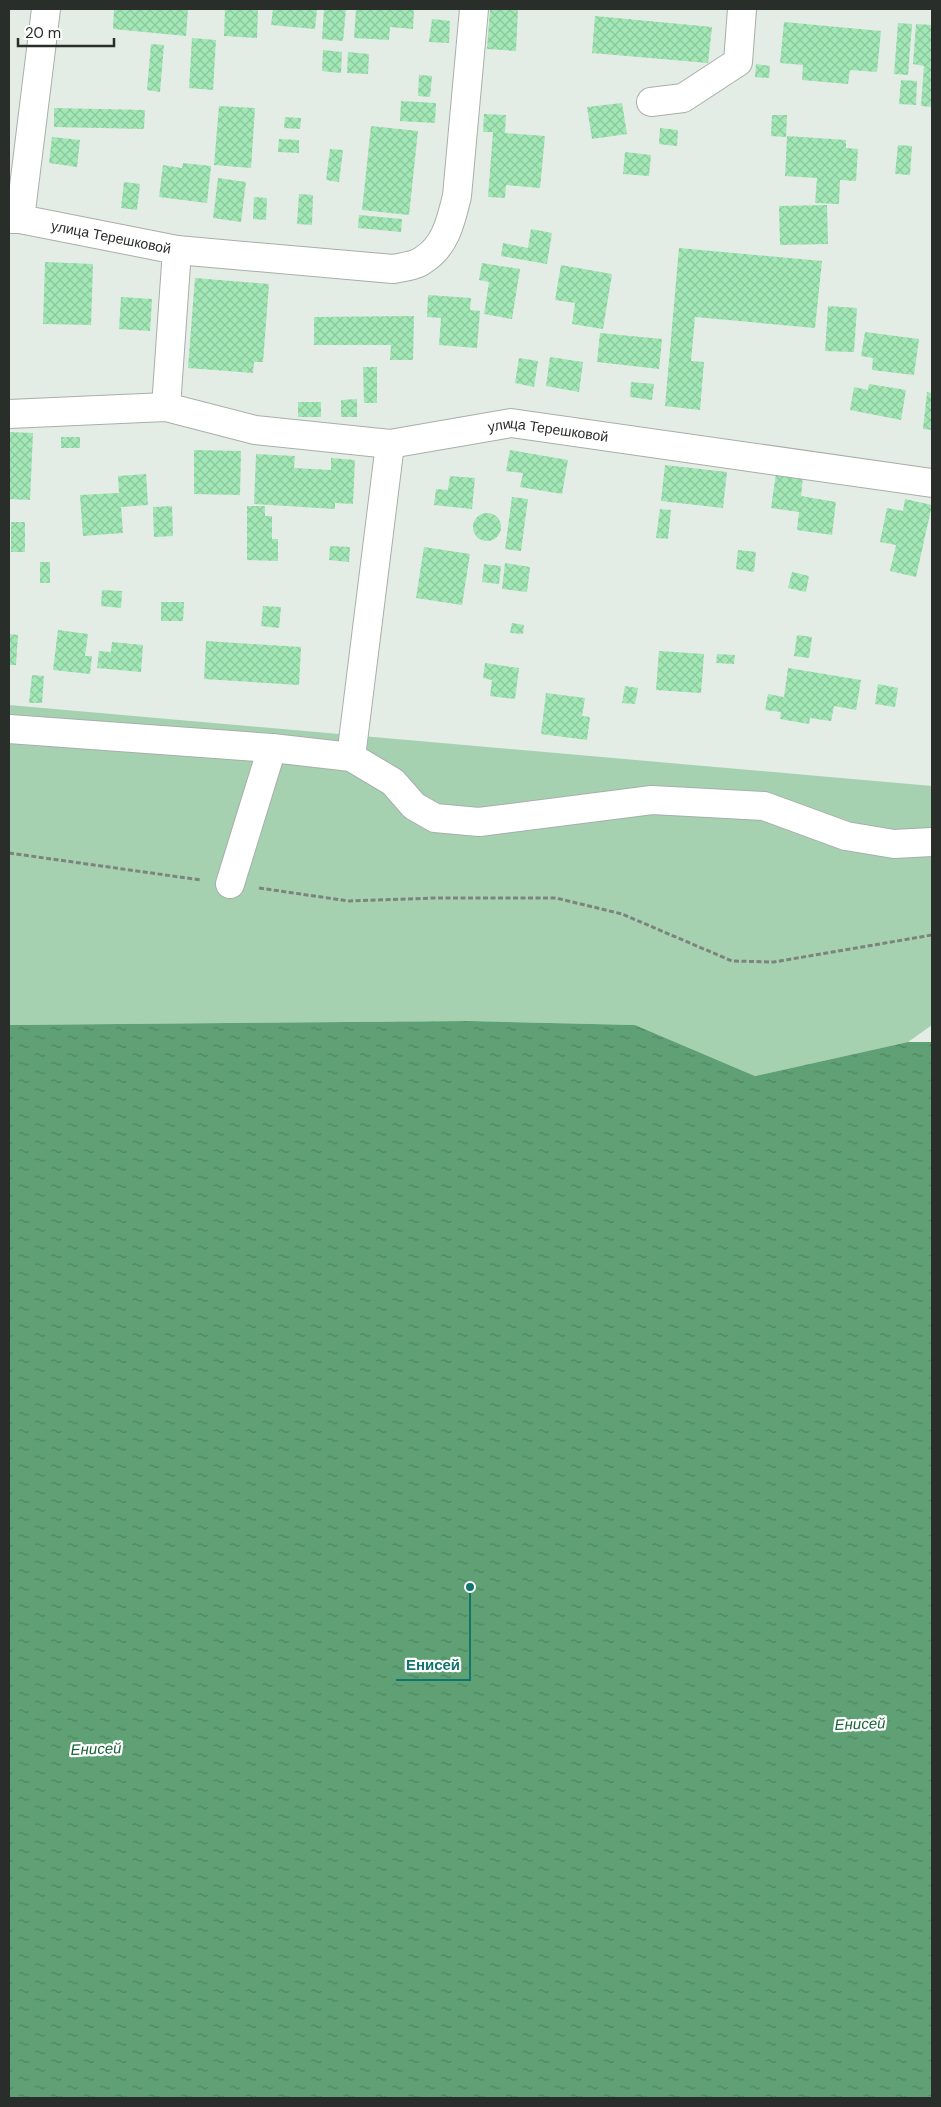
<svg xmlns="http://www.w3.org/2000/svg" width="941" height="2107" font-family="'DM Sans',sans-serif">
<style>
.grass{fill:#a6d1b1}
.water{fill:url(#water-ripples)}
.building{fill:url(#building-cross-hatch)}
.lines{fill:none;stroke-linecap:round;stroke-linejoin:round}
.minor-casing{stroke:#a6afa9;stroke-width:30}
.path{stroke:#7d847f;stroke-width:3;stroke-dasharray:5 2.5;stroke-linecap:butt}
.minor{stroke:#fff;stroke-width:28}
.labels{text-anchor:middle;stroke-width:4.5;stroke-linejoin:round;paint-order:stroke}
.street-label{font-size:14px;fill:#2a2e2b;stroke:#fff}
.water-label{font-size:15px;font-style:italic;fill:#186337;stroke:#fff}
.leader{fill:none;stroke:#0f766e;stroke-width:2}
.callout-dot{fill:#0f766e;stroke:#fff;stroke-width:2}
.callout-label{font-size:15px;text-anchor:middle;font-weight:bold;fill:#0f766e;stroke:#fff;stroke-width:4.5;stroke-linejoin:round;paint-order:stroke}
</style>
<defs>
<pattern id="water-ripples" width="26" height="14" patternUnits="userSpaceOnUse" patternTransform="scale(1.25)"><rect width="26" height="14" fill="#5fa174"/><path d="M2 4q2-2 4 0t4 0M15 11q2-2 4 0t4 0" fill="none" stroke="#4f845f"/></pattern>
<pattern id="building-cross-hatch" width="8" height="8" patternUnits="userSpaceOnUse" patternTransform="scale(1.25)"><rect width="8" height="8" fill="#a2e7b6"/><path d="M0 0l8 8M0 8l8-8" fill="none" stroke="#8cc69d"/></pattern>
</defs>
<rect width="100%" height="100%" fill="#e3ede5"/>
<polygon class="grass" points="9,705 932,786 932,1025 908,1042 755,1076 635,1025 470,1021 9,1025"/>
<polygon class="water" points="470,1021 635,1025 755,1076 908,1042 932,1042 932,2098 9,2098 9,1025"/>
<g class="building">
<polygon points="114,9 188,9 186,36 113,29"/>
<polygon points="225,9 258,9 257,38 224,36"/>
<polygon points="273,9 317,9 315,29 271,25"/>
<polygon points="324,9 346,9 343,41 322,39"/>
<polygon points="356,9 414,9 413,29 390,27 389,40 354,38"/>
<polygon points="490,9 518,9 516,51 487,49"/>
<polygon points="595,16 712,27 708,63 592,53"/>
<polygon points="432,19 450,21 449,43 429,42"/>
<polygon points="784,22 881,31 877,72 850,70 848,84 802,80 803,65 780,63"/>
<polygon points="898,23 912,24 908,75 894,74"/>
<polygon points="916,24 932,25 932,107 921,106 924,66 913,64"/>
<polygon points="192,38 216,40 213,90 189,88"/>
<polygon points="151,44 164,45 160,92 147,90"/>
<polygon points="323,50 342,52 341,73 322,71"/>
<polygon points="348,52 369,54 368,74 347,73"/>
<polygon points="756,64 770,66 769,78 755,77"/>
<polygon points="419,75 432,76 430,97 418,96"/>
<polygon points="901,80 917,81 916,105 899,104"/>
<polygon points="401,101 436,103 435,123 400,121"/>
<polygon points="622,103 627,134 592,139 587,107"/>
<polygon points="219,106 255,108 251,168 214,165"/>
<polygon points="54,108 145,110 144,129 54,127"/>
<polygon points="484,114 506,115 505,133 545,136 540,188 506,185 505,198 488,197 493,132 483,132"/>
<polygon points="772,115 787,115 786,137 771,136"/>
<polygon points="285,117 301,118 300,129 284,128"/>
<polygon points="371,126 418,131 409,215 362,210"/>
<polygon points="660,128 678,130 677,146 659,144"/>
<polygon points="787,136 846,140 846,148 858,149 856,181 840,180 839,204 815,203 817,178 785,176"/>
<polygon points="52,137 80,140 77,167 49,163"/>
<polygon points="279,139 299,140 299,153 278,152"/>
<polygon points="898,145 912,146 910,175 895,174"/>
<polygon points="330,149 343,150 339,182 326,180"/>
<polygon points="625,152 651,155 649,176 623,174"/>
<polygon points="183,163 211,166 207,203 159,197 163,165 182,168"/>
<polygon points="218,178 246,182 241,222 213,218"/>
<polygon points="124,182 140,184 137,210 121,208"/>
<polygon points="299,194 313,195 312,225 297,224"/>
<polygon points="254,197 267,198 266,220 253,219"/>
<polygon points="827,205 828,244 780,245 779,206"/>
<polygon points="359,215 402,219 401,232 358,228"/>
<polygon points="531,229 552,233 547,264 501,256 503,243 528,248"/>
<polygon points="679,248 822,261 815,328 695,317 691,361 704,362 700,410 665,406"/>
<polygon points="45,262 93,264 91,325 43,324"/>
<polygon points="482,263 520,269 512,319 484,314 489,282 479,280"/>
<polygon points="561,265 612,274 603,329 572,324 575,303 555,300"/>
<polygon points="195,278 269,284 263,362 254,362 253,373 188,368"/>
<polygon points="428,295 471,298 470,310 480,311 477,348 439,345 441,318 427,317"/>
<polygon points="121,297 152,299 150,331 119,329"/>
<polygon points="828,306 857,308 854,352 825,351"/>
<polygon points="414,316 413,360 390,360 391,345 314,345 314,317"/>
<polygon points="865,332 919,339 914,375 872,370 873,358 861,356"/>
<polygon points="600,333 662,339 659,369 597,362"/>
<polygon points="550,357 583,362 579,392 546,386"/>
<polygon points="519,358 538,361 534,387 515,383"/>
<polygon points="363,367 377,367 377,403 364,403"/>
<polygon points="631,382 654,384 652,400 630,397"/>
<polygon points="869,384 906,390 901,420 850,410 854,387 868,390"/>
<polygon points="927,392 932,393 932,430 923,429"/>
<polygon points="357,399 357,417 341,417 341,400"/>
<rect x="298" y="402" width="23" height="15"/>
<polygon points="9,432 33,433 30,500 9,499"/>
<rect x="61" y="437" width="19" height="11"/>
<polygon points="194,450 241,451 240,495 194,494"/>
<polygon points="510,450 568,460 562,494 520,487 523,473 506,471"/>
<polygon points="256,454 295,456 294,468 331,470 331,458 355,460 353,504 335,503 335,509 254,504"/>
<polygon points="665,465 727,472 723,508 661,501"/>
<polygon points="776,473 803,477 801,496 836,502 832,535 797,530 799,512 771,508"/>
<polygon points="146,474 148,505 121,507 123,533 83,536 80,495 119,493 118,476"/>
<polygon points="450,476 475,478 472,509 434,505 436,489 448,490"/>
<polygon points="512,497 528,499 521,551 505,549"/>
<polygon points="905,499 932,505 916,577 890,571 896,545 880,542 887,508 903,511"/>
<polygon points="172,506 173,536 154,537 153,507"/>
<polygon points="247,506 265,506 265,516 272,516 272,539 278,539 278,561 247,560"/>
<polygon points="660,509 671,510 668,539 656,538"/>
<circle cx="487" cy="527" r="14"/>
<rect x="11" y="522" width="14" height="30"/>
<polygon points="330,546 350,547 349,562 329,560"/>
<polygon points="424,547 470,554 462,605 416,598"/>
<polygon points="738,550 756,552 754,572 736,569"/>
<rect x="40" y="562" width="10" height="21"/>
<polygon points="505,563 530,567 527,592 502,589"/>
<polygon points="484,564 501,566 499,584 482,582"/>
<polygon points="792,572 809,576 806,592 788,588"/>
<polygon points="102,590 122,591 121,608 101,606"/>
<polygon points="161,602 184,602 183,621 161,621"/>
<polygon points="263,606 281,607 279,628 261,626"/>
<polygon points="512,623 524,625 523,634 510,633"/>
<polygon points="58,630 88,634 85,656 92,656 90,674 53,670"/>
<polygon points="9,634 18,635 16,665 9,665"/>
<polygon points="797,635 812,637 809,658 794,656"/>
<polygon points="206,641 301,647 299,685 204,679"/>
<polygon points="112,642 143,645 141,672 97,668 99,651 111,652"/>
<polygon points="659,651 704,654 701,693 656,690"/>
<polygon points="717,654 735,655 734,664 716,663"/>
<polygon points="485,663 519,668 515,699 490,696 492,680 483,678"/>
<polygon points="788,668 861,680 856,710 834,706 831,721 810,718 809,724 780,719 781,712 765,710 768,694 784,697"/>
<polygon points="32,675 44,676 42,703 29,703"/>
<polygon points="878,684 898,688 895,707 875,704"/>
<polygon points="625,686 638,688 635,704 622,703"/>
<polygon points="546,693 585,698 582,716 590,717 587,740 541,734"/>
</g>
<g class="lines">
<g class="minor-casing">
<g id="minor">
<polyline points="651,102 683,98 738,62 742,9"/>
<path id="s1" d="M9,219H20L177,250L166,407"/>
<polyline points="20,219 46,9"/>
<path d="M177,250L393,269C402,267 416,266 423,260C446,246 451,220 457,196L474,9"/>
<path id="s2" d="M9,414L166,407L255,430L390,444L511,423L932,483"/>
<polyline points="9,729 272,748 351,757 393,782 414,806 435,818 479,822 652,800 764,806 846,836 894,844 932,842"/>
<polyline points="351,757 390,444"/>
<polyline points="230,884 272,748"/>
</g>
</g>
<g class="path">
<polyline points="9,853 201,880"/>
<polyline points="259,888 349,901 434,898 556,898 622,914 732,961 774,962 932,935"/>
</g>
<use href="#minor" class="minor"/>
</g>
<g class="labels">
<g class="street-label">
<text dy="5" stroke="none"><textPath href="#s1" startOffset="104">улица Терешковой</textPath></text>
<text dy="5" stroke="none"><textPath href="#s2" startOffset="545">улица Терешковой</textPath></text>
</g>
<g class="water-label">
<text transform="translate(860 1724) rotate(-2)" y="5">Енисей</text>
<text transform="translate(96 1749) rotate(-2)" y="5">Енисей</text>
</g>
</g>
<path class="leader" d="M470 1587L470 1680H396"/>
<circle class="callout-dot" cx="470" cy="1587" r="5"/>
<g class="callout-label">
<text x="433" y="1670">Енисей</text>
</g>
<rect width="941" height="2107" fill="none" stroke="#2a2e2b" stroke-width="20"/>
<path d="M18 38v8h96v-8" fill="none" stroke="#2a2e2b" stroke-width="2.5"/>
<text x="25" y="38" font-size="15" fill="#2a2e2b" stroke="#ffffff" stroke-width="4" paint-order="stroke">20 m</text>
</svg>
